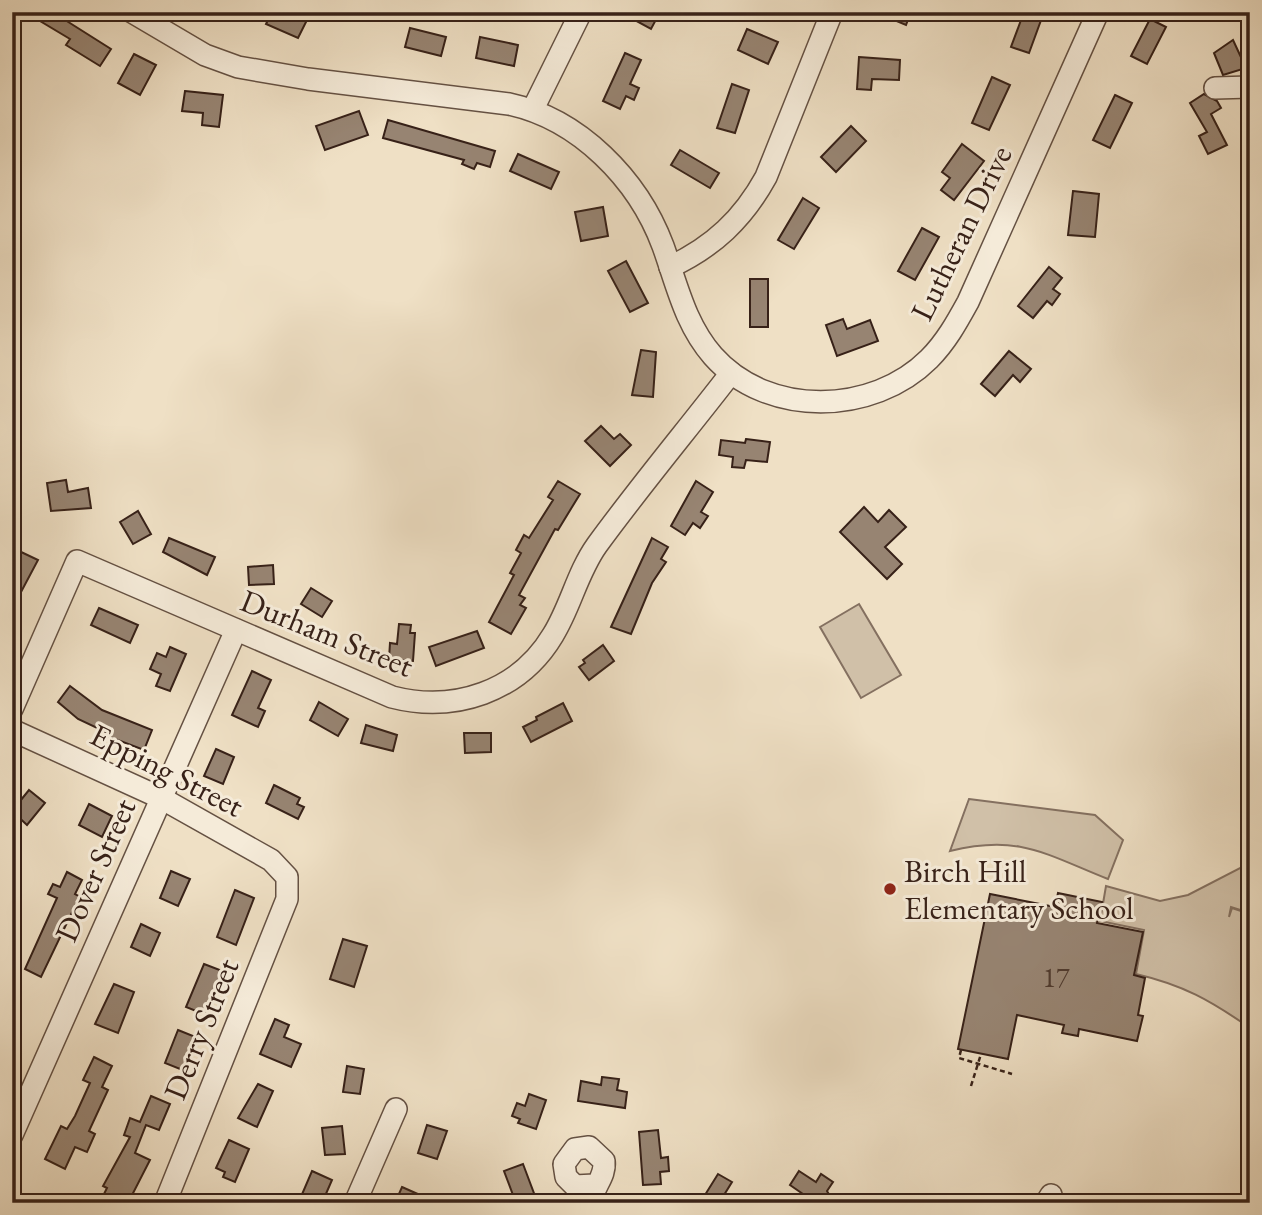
<svg xmlns="http://www.w3.org/2000/svg" width="1262" height="1215" font-family="'EB Garamond',serif">
<style>
.green{fill:#d0c0a8;stroke:#847060;stroke-width:2}
.building{fill:#978472;stroke:#372118;stroke-width:2}
.lines{fill:none;stroke-linecap:round;stroke-linejoin:round}
.minor-casing{stroke:#655143;stroke-width:24}
.path{stroke:#372118;stroke-width:2.5;stroke-dasharray:5 3.5;stroke-linecap:butt}
.minor{stroke:#f5ebd9;stroke-width:21}
.poi-dot{fill:#8f2418;stroke:#f5ebd9;stroke-width:2.5}
.labels{text-anchor:middle;stroke-width:6;stroke-linejoin:round;paint-order:stroke}
.number-label{font-size:28px;fill:#4f3a2e}
.street-label{font-size:32px;fill:#372118;stroke:#f5ebd9}
.poi-label{font-size:32px;fill:#372118;stroke:#f5ebd9;text-anchor:start}
</style>
<rect width="100%" height="100%" fill="#efe0c5"/>
<filter id="stains"><feTurbulence type="fractalNoise" baseFrequency=".00286" numOctaves="4"/><feColorMatrix values="0 0 0 0 .2 0 0 0 0 .09 0 0 0 0 .02 0 0 0 .5 -.17"/></filter>
<radialGradient id="worn" r=".72"><stop offset=".6" stop-color="#630" stop-opacity="0"/><stop offset="1" stop-color="#630" stop-opacity=".3"/></radialGradient>
<g class="green">
<polygon points="859,604 901,675 861,698 820,627"/>
<path d="M969,799L1095,815L1123,840L1108,879C1045,854 1019,834 950,851Z"/>
<path d="M1242,867L1250,869V913L1231,907L1229,917L1232,908L1250,914V950L1247,959L1250,961V1028C1210,1000 1183,985 1136,974L1144,930L1100,921L1106,886L1160,901L1188,895Z"/>
</g>
<g class="building">
<polygon points="25,12 66,12 62,18 111,49 100,66 66,45 70,39"/>
<polygon points="272,12 289,12 307,20 298,38 266,24"/>
<polygon points="620,12 660,12 651,29"/>
<polygon points="875,12 911,12 906,25"/>
<polygon points="1024,12 1044,12 1029,53 1011,47"/>
<polygon points="1150,19 1166,27 1147,64 1131,56"/>
<polygon points="410,28 446,37 441,56 405,47"/>
<polygon points="747,29 778,42 768,64 738,50"/>
<polygon points="480,37 518,45 514,66 476,58"/>
<polygon points="1233,40 1246,68 1223,75 1214,53"/>
<polygon points="625,53 641,60 630,84 639,88 634,100 626,96 620,109 603,101"/>
<polygon points="134,54 156,65 140,95 118,83"/>
<polygon points="859,57 900,60 899,80 872,79 871,90 857,89"/>
<polygon points="992,77 1010,85 989,130 972,123"/>
<polygon points="732,84 749,90 735,133 717,128"/>
<polygon points="185,91 223,95 219,127 202,125 203,113 182,111"/>
<polygon points="1204,94 1217,101 1221,108 1211,114 1227,145 1208,154 1199,136 1207,132 1190,103"/>
<polygon points="1115,95 1132,103 1110,148 1093,140"/>
<polygon points="359,111 368,135 325,150 316,126"/>
<polygon points="388,120 495,151 490,167 477,163 474,169 462,164 464,160 383,138"/>
<polygon points="851,126 866,141 836,172 821,157"/>
<polygon points="962,144 984,161 954,200 941,190 950,178 942,172"/>
<polygon points="680,150 719,173 710,188 671,165"/>
<polygon points="518,154 559,172 551,189 510,171"/>
<polygon points="1073,191 1099,194 1095,237 1068,235"/>
<polygon points="803,198 819,208 794,249 778,240"/>
<polygon points="603,207 608,236 581,241 575,212"/>
<polygon points="922,228 939,237 915,280 898,271"/>
<polygon points="626,261 648,303 630,312 608,271"/>
<polygon points="1049,267 1062,278 1053,289 1060,294 1052,305 1047,301 1033,318 1018,306"/>
<rect x="750" y="279" width="18" height="48"/>
<polygon points="843,319 847,329 870,320 878,341 837,356 826,325"/>
<polygon points="641,350 656,352 653,397 632,395"/>
<polygon points="1009,351 1031,369 1020,382 1013,375 995,396 981,384"/>
<polygon points="601,426 614,439 620,434 631,445 610,466 585,441"/>
<polygon points="746,439 770,442 767,462 746,460 744,468 732,467 733,457 719,455 721,440 745,443"/>
<polygon points="66,480 68,492 88,488 91,508 51,511 47,483"/>
<polygon points="558,481 580,494 558,530 555,529 519,595 525,598 520,605 526,608 511,634 489,622 514,575 510,573 521,553 516,550 524,535 529,538 553,500 548,497"/>
<polygon points="696,481 713,492 701,512 708,516 700,528 693,523 685,535 671,526"/>
<polygon points="864,507 878,522 889,510 906,527 885,547 902,564 887,579 840,532"/>
<polygon points="138,511 151,534 133,544 120,522"/>
<polygon points="169,538 215,557 207,575 163,552"/>
<polygon points="652,538 668,547 661,559 666,562 652,583 631,634 611,627"/>
<polygon points="19,551 38,560 12,609 12,565"/>
<polygon points="273,565 274,584 249,585 248,567"/>
<polygon points="311,588 332,601 322,617 301,604"/>
<polygon points="99,608 138,625 130,643 91,625"/>
<polygon points="399,624 411,625 410,633 415,633 413,661 389,659 390,643 397,644"/>
<polygon points="477,631 484,648 436,666 429,647"/>
<polygon points="603,645 614,661 589,680 579,667 585,663 583,660"/>
<polygon points="170,647 186,654 170,691 156,686 161,674 150,669 157,653 166,657"/>
<polygon points="252,671 271,680 258,708 265,711 258,727 232,715"/>
<polygon points="70,686 102,710 152,730 144,750 107,736 108,733 78,719 58,702"/>
<polygon points="319,702 348,719 338,736 310,720"/>
<polygon points="563,703 572,721 531,742 523,727 537,720 536,717"/>
<polygon points="366,725 397,735 393,751 361,743"/>
<polygon points="464,733 491,733 491,752 465,753"/>
<polygon points="216,749 234,757 223,784 204,776"/>
<polygon points="274,785 300,798 297,804 304,807 298,819 266,803"/>
<polygon points="29,790 45,803 27,825 12,811"/>
<polygon points="89,804 112,816 102,837 79,825"/>
<polygon points="171,871 190,879 178,906 160,898"/>
<polygon points="67,872 82,880 75,894 84,899 79,909 75,906 41,977 25,969 57,898 48,894 53,884 60,887"/>
<polygon points="235,890 254,898 236,945 217,937"/>
<polygon points="1058,893 1102,902 1097,923 1143,932 1134,975 1145,978 1138,1015 1143,1016 1137,1041 1079,1029 1078,1036 1062,1033 1064,1025 1017,1015 1008,1059 958,1049 990,894 1055,907"/>
<polygon points="141,924 160,933 150,956 131,947"/>
<polygon points="343,939 367,946 354,987 330,979"/>
<polygon points="204,964 225,972 206,1015 186,1007"/>
<polygon points="114,984 134,992 118,1033 95,1024"/>
<polygon points="275,1019 289,1025 284,1037 301,1044 291,1067 260,1054"/>
<polygon points="178,1030 198,1038 185,1071 165,1063"/>
<polygon points="94,1057 112,1066 102,1087 108,1090 89,1131 95,1134 87,1152 75,1147 65,1169 45,1159 61,1126 67,1129 75,1116 90,1083 83,1080"/>
<polygon points="347,1066 364,1069 360,1094 343,1092"/>
<polygon points="602,1077 619,1079 617,1090 627,1092 625,1108 578,1101 581,1081 601,1085"/>
<polygon points="258,1084 273,1091 257,1127 238,1118"/>
<polygon points="529,1094 546,1100 536,1129 518,1123 520,1119 512,1116 517,1103 525,1106"/>
<polygon points="151,1096 170,1104 159,1130 146,1125 135,1153 150,1160 128,1203 112,1203 102,1198 107,1188 103,1186 130,1137 124,1135 130,1118 140,1122"/>
<polygon points="427,1125 447,1131 437,1159 418,1153"/>
<polygon points="342,1126 345,1154 325,1155 322,1128"/>
<polygon points="658,1130 661,1158 668,1157 669,1171 660,1172 661,1184 643,1185 639,1132"/>
<polygon points="229,1140 249,1149 235,1182 223,1177 225,1172 216,1168"/>
<polygon points="523,1164 535,1196 516,1203 504,1171"/>
<polygon points="312,1171 332,1180 322,1203 300,1199"/>
<polygon points="799,1171 816,1182 821,1174 833,1182 827,1191 834,1203 816,1203 790,1185"/>
<polygon points="718,1174 732,1182 719,1203 700,1203"/>
<polygon points="402,1187 438,1203 395,1203"/>
</g>
<g class="lines">
<g class="minor-casing">
<g id="minor">
<path d="M132,12L205,55L238,67L308,79L509,104C579,119 638,179 663,246C677,285 685,324 713,356C768,418 873,415 929,359C946,342 957,322 968,302L1098,12"/>
<polyline points="1215,88 1250,87"/>
<polyline points="533,109 581,12"/>
<path d="M670,267C713,247 743,219 766,177L832,12"/>
<path d="M12,709L77,561L392,697C454,713 519,692 553,635C571,606 577,573 597,545C640,486 687,430 731,373"/>
<polyline points="12,730 161,798 271,860 287,877 287,899 165,1203"/>
<polyline points="12,1135 236,630"/>
<polyline points="355,1203 396,1109"/>
<path d="M591,1203C593,1186 606,1177 604,1161L589,1147L575,1149L564,1164L566,1177L575,1186L594,1185"/>
<polyline points="1046,1203 1051,1195"/>
</g>
</g>
<g class="path">
<polyline points="961,1050 959,1058 1012,1074"/>
<polyline points="971,1086 981,1054"/>
</g>
<use href="#minor" class="minor"/>
</g>
<circle class="poi-dot" cx="890" cy="889" r="7"/>
<g class="labels">
<g class="number-label">
<text x="1056" y="987">17</text>
</g>
<g class="street-label">
<text transform="translate(961 233) rotate(-64)" y="11">Lutheran Drive</text>
<text transform="translate(327 633) rotate(22)" y="11">Durham Street</text>
<text transform="translate(167 770) rotate(27)" y="11">Epping Street</text>
<text transform="translate(95 870) rotate(-66)" y="11">Dover Street</text>
<text transform="translate(201 1029) rotate(-68)" y="11">Derry Street</text>
</g>
<g class="poi-label">
<text x="904" y="882">Birch Hill<tspan x="904" dy="37">Elementary School</tspan></text>
</g>
</g>
<rect width="1262" height="1215" fill="none" stroke="#efe0c5" stroke-width="42"/>
<rect x="14" y="14" width="1234" height="1187" fill="none" stroke="#372118" stroke-width="3.5"/>
<rect x="21" y="21" width="1220" height="1173" fill="none" stroke="#372118" stroke-width="2"/>
<rect width="100%" height="100%" filter="url(#stains)"/>
<rect width="100%" height="100%" fill="url(#worn)"/>
</svg>
